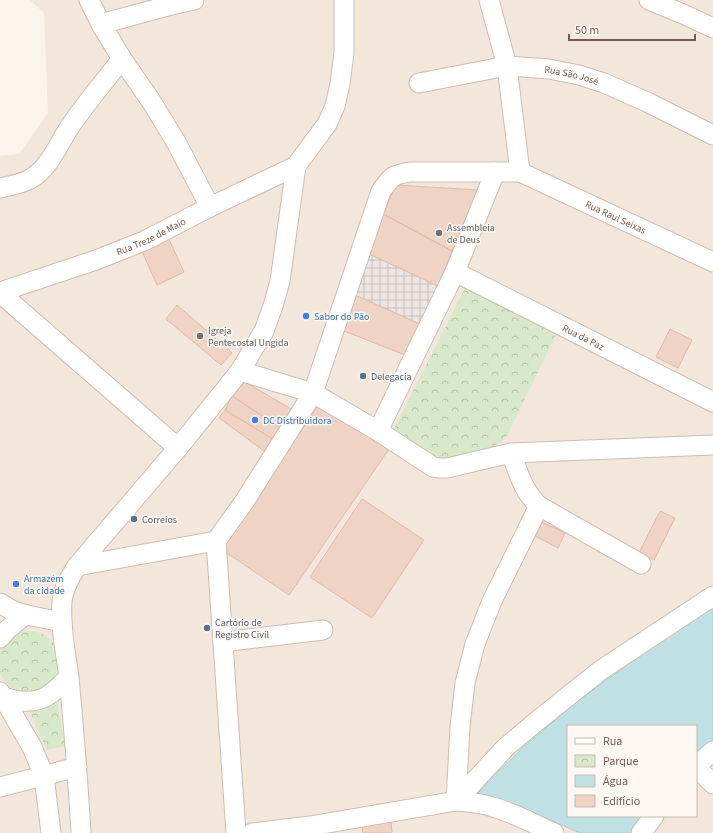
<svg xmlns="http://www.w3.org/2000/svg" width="713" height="833" font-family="'Source Sans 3',sans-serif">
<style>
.residential{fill:#f3e6da;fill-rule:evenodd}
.industrial{fill:url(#industrial-grid)}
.park{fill:url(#park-crowns)}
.water{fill:#c0e1e4;stroke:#a7d1d5}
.building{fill:#efd3c4;stroke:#e1b9a6}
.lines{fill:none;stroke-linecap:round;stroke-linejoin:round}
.minor-casing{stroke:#cdbcb1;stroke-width:21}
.minor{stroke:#fff;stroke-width:19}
.worship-dot{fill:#6b7280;stroke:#fef8f2;stroke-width:1.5}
.shop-dot{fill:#3f7fe0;stroke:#fef8f2;stroke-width:1.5}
.service-dot{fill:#5c6f8a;stroke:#fef8f2;stroke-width:1.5}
.labels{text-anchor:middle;stroke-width:3;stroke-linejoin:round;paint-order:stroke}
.street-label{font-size:10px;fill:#755b4f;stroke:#fef8f2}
.worship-label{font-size:10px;fill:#5b616d;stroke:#fef8f2;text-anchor:start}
.shop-label{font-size:10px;fill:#366cbe;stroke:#fef8f2;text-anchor:start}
.service-label{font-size:10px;fill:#4e5e75;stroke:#fef8f2;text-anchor:start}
</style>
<defs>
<pattern id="industrial-grid" width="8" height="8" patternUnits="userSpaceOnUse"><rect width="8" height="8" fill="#ede7e3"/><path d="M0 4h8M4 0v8" fill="none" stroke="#c5beba"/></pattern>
<pattern id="park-crowns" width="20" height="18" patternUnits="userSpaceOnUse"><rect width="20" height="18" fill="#d8e9ca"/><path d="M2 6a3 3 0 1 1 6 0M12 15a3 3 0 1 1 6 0" fill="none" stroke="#b4c0a6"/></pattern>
</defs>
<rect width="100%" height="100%" fill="#fbf4eb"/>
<path class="residential" d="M30,0H713V833H0V156L19,154L48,113L44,13ZM568,726H696V816H568Z"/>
<polygon class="industrial" points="369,254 438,286 420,324 355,295"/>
<g class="park">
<polygon points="465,288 556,335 505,439 492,447 440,462 393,431"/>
<circle cx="29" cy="662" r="31"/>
<polygon points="56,696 65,746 47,750 28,708"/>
</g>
<polygon class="water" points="713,606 713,742 696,754 696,726 568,726 568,816 644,816 631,833 580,833 533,812 477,794 518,752 576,702 650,649"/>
<g class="building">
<polygon points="396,185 478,190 452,251 383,214"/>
<polygon points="383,214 452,251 438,286 369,254"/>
<polygon points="167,235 184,272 157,285 140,247"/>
<polygon points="355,295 420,324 405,355 344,331"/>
<polygon points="177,305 232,353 221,365 166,319"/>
<polygon points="670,329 692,340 678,368 656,357"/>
<polygon points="245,382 298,413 285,431 232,396"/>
<polygon points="232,396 285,431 276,441 225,410"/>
<polygon points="320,403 389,449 289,595 221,549"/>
<polygon points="225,410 276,441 267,453 219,418"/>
<polygon points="362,499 424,540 372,618 310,577"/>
<polygon points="660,511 675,518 654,560 639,553"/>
<polygon points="540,521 565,533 558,548 533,535"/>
<polygon points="391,822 392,833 363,833 362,825"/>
</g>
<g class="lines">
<g class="minor-casing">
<g id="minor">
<polyline points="89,0 101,24 122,59 151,101 176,142 210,207"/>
<polyline points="489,0 507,66 520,172"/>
<polyline points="649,0 683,14 713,28"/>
<polyline points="101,24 171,5 194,0"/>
<path id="s1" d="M419,83L507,66L549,69L579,75L604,83L647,102L713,135"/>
<path d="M0,188C10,186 21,184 30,179C48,170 58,145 69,128C85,104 104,82 122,59"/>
<path id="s2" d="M455,272L713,402"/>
<path id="s3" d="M0,292L96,260L144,241L210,207L296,166"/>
<polyline points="0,293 178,448"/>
<polyline points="240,371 313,393 378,431"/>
<polyline points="511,453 713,445"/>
<polyline points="539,506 641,564"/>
<polyline points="77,566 216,541"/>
<path d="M0,603C4,605 9,609 14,611C29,617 46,618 61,622"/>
<polyline points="0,638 8,629 25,615"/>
<polyline points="223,642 323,630"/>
<polyline points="0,692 32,747 44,776 51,833"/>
<path d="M4,697C10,699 16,701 23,701C44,703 55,691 69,677"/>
<polyline points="696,766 713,751"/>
<polyline points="696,767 713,784"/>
<polyline points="0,787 77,767"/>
<path d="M456,801L460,727L465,683L475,644L492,601L539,506C523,491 519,474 511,453L447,468H440L433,467L427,463L378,431L455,272L495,172"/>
<polyline points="456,801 506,747 537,721 601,670 713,596"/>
<path d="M81,833C78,781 74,730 69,678C66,653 60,628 62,602C63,589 70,577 77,566L178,448L240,371L264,331L273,306L280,281L296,166L327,124L335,106L340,84L344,53V0"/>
<path id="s4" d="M236,833L216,541L244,502L313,393L381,191C392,176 392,175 410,172H520L713,262"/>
<path d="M252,833L310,826L456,801C468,802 481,803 493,807C514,813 534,824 554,833"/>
<polyline points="641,833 654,816"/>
</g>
</g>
<use href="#minor" class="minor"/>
</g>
<g class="worship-dot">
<circle cx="439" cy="233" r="4"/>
<circle cx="200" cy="336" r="4"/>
</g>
<g class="shop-dot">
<circle cx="306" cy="316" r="4"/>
<circle cx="255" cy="420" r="4"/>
<circle cx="16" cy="584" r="4"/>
</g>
<g class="service-dot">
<circle cx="363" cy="376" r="4"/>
<circle cx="134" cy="519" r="4"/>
<circle cx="207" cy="628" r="4"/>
</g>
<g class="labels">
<g class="street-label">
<text dy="4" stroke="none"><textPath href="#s1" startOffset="155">Rua São José</textPath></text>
<text dy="4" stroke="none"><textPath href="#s4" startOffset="935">Rua Raul Seixas</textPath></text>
<text dy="4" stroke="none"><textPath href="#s3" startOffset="161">Rua Treze de Maio</textPath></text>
<text dy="4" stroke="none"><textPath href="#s2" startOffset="144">Rua da Paz</textPath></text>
</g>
<g class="worship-label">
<text x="447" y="231">Assembleia<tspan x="447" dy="12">de Deus</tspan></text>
<text x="208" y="334">Igreja<tspan x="208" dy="12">Pentecostal Ungida</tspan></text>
</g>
<g class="shop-label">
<text x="314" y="320">Sabor do Pão</text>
<text x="263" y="424">DC Distribuidora</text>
<text x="24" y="582">Armazém<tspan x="24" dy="12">da cidade</tspan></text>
</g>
<g class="service-label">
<text x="371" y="380">Delegacia</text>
<text x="142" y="523">Correios</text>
<text x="215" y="626">Cartório de<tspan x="215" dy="12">Registro Civil</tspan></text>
</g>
</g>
<rect x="567" y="725" width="130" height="92" fill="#fef8f2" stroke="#c7b9b1"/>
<rect x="575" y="738" width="20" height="6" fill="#ffffff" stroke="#c7b9b1"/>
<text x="603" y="745" font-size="12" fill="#755b4f">Rua</text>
<rect x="575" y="755" width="20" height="12" fill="url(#park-crowns)" stroke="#c7b9b1"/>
<text x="603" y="765" font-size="12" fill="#755b4f">Parque</text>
<rect x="575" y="775" width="20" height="12" fill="#c0e1e4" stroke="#c7b9b1"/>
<text x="603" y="785" font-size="12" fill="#755b4f">Água</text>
<rect x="575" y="795" width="20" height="12" fill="#efd3c4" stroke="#c7b9b1"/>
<text x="603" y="805" font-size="12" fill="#755b4f">Edifício</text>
<path d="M569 34v6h126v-6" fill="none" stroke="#755b4f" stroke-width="2"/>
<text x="575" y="34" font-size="12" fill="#755b4f" stroke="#fef8f2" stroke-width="3" paint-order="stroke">50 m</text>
</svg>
